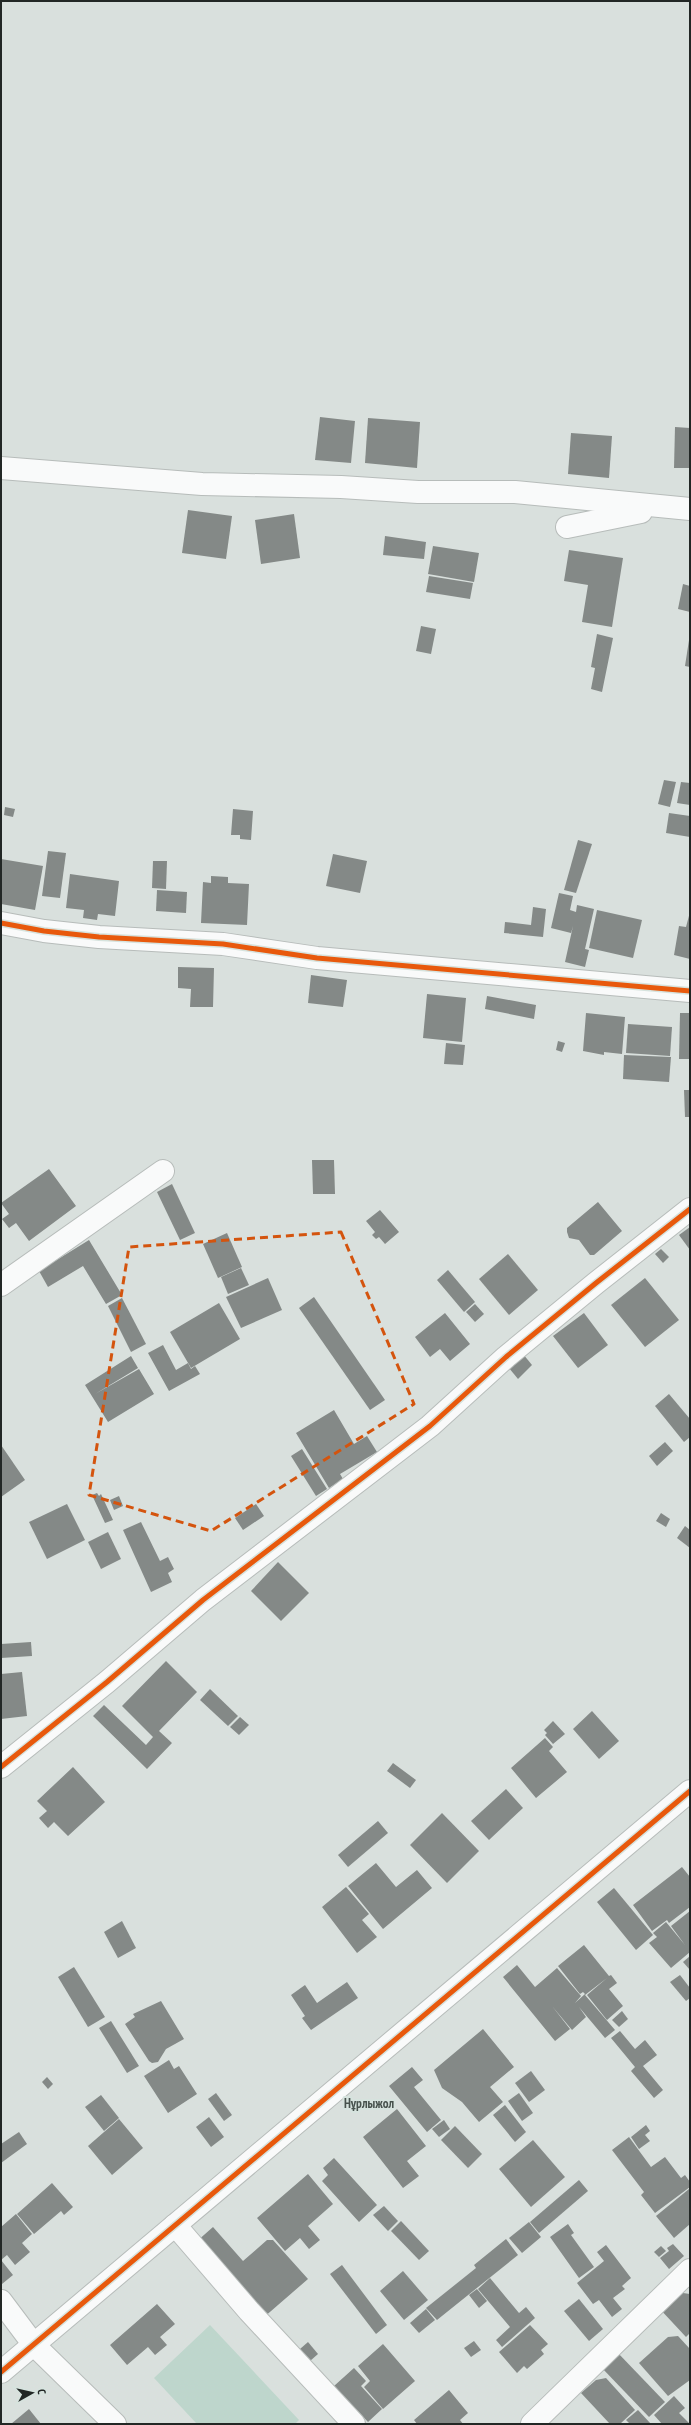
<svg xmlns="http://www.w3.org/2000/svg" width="691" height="2425" font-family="'PT Sans Narrow',sans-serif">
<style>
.park{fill:#bed6cc}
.building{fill:#848987}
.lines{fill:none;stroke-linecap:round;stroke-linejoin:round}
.minor-casing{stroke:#b7bcba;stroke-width:24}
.minor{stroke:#f9fafa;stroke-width:22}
.cycleway-casing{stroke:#d6e3de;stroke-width:8}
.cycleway{stroke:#e8590c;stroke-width:5}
.marked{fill:none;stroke:#d4540e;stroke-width:3;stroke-dasharray:8 5;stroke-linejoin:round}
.labels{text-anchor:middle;stroke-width:4;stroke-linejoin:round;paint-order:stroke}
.quarter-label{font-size:13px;font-weight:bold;fill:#47524d;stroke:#d6e3de}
</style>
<rect width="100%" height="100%" fill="#d9e0dd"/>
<polygon class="park" points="210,2325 299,2420 295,2424 197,2424 154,2378"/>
<g class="building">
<polygon points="320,417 355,421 351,463 315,460"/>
<polygon points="368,418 420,422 417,468 365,463"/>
<polygon points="675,427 690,428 690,468 674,468"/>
<polygon points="571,433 612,436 609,478 568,474"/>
<polygon points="188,510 232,516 226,559 182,553"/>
<polygon points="294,514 300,558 261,564 255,520"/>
<polygon points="385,536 426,542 424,559 383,555"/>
<polygon points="433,546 479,553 474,582 428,574"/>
<polygon points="569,550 623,558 612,627 582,622 588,585 564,581"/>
<polygon points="429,576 473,583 470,599 426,592"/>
<polygon points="683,584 690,586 690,612 678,609"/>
<polygon points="421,626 436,629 431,654 416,651"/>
<polygon points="597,634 613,638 602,692 591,689 595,668 591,667"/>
<polygon points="689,640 690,640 690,667 685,666"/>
<polygon points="664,780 676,782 670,807 658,804"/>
<polygon points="681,782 690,783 690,805 677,803"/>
<polygon points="5,807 15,809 13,817 4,815"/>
<polygon points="233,809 253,811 251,840 240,839 240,835 231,835"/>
<polygon points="669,813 690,816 690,837 666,833"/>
<polygon points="578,840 592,844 576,893 564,890"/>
<polygon points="48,851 66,853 60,898 42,896"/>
<polygon points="333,854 367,861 360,893 326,886"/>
<polygon points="1,859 43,866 35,910 1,904"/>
<polygon points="153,861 167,861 166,889 152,888"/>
<polygon points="70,874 119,881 115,916 98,914 97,920 83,918 84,910 66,908"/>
<polygon points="211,876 228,877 228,883 249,884 247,925 201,923 203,882 211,883"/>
<polygon points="157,890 187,892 186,913 156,911"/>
<polygon points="559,893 573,896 570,910 576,912 577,905 594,909 585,949 589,950 585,967 565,962 573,926 571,933 551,928"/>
<polygon points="533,907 546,909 543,937 504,933 505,922 531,925"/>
<polygon points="597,910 642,920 633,958 589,948"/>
<polygon points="690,912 690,959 674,955 679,926 686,927"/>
<polygon points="178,967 214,968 213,1007 190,1007 191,989 178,988"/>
<polygon points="311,975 347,980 343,1007 308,1003"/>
<polygon points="427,994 466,998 462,1042 423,1038"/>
<polygon points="487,996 536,1005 534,1019 485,1009"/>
<polygon points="586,1013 625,1017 622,1054 604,1052 604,1055 583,1051"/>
<polygon points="680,1013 690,1013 690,1059 679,1059"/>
<polygon points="628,1024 672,1027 670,1056 626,1053"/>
<polygon points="558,1041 565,1043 562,1052 556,1050"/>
<polygon points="446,1043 465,1045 463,1065 444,1064"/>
<polygon points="624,1055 671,1057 669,1082 623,1079"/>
<polygon points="684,1090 690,1090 690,1117 685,1117"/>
<polygon points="312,1160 334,1160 335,1194 313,1194"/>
<polygon points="49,1169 76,1206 29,1241 16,1223 9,1228 2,1219 9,1214 1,1203"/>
<polygon points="172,1184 195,1233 180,1240 157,1192"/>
<polygon points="598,1202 622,1231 594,1255 590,1255 579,1240 569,1238 567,1232 567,1228"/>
<polygon points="380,1210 399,1232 385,1244 379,1237 376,1239 372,1235 375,1232 366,1221"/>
<polygon points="690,1227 690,1250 679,1235"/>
<polygon points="227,1233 242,1267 218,1278 203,1244"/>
<polygon points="89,1240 122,1295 106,1304 83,1266 48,1287 39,1271"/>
<polygon points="661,1249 669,1257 663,1263 655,1254"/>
<polygon points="508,1254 538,1290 509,1315 479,1279"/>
<polygon points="241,1268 249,1285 228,1294 221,1277"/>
<polygon points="448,1270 475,1302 464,1312 437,1280"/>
<polygon points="268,1278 282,1310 241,1328 226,1297"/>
<polygon points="645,1278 679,1320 645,1347 611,1305"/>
<polygon points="314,1297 385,1400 370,1410 299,1308"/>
<polygon points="122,1298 146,1344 131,1352 108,1306"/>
<polygon points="219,1303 240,1339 191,1368 170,1332"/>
<polygon points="475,1304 484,1314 475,1322 466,1312"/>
<polygon points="445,1313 470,1344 450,1361 440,1349 430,1357 415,1337"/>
<polygon points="584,1313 608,1345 578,1368 553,1336"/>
<polygon points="163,1345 176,1370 188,1363 191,1369 195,1366 200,1374 169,1391 148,1353"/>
<polygon points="523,1354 532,1365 518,1379 509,1368"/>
<polygon points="131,1356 138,1368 95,1394 139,1369 154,1394 108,1422 85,1385"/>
<polygon points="669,1394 690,1419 690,1437 684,1442 655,1406"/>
<polygon points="334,1410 354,1444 367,1436 377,1452 340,1474 343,1479 329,1488 296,1433"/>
<polygon points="665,1442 673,1451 657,1466 649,1456"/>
<polygon points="1,1445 25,1480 1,1497"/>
<polygon points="302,1449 327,1489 316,1496 291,1456"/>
<polygon points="97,1493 99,1496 101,1494 113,1520 105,1523 92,1495"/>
<polygon points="119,1496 123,1506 114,1510 110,1500"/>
<polygon points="67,1504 85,1540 47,1559 29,1522"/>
<polygon points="256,1504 264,1516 243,1530 235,1518"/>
<polygon points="661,1513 670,1519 666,1527 656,1521"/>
<polygon points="141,1522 160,1561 168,1557 174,1569 168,1573 172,1582 151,1592 123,1530"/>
<polygon points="685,1526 690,1530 690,1548 677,1538"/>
<polygon points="108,1532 121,1559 101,1569 88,1542"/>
<polygon points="278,1562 309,1593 281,1621 251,1591"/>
<polygon points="31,1642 32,1656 1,1658 1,1644"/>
<polygon points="166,1661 197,1692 159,1731 172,1743 147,1769 93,1716 104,1705 146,1745 153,1737 122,1706"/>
<polygon points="22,1672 27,1716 1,1719 1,1674"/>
<polygon points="210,1689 238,1716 228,1726 200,1700"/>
<polygon points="592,1711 619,1741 599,1759 573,1729"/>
<polygon points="240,1717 249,1725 239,1735 230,1727"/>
<polygon points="553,1721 565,1734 553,1744 545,1735 547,1733 544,1730"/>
<polygon points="545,1738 553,1747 549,1751 567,1772 536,1798 511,1768"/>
<polygon points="393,1763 416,1780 410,1788 387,1771"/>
<polygon points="73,1767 105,1802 68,1836 54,1822 48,1828 39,1818 47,1811 37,1801"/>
<polygon points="506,1789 523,1808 489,1840 471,1821"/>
<polygon points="442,1813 479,1851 447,1883 410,1845"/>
<polygon points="378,1821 388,1833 348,1867 338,1855"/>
<polygon points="376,1863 396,1887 417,1870 432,1888 383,1929 348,1886"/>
<polygon points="682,1867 690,1877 690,1907 669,1923 667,1920 652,1931 633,1905"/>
<polygon points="346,1887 369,1914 362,1920 377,1937 357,1953 322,1907"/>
<polygon points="614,1888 653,1935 636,1950 597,1902"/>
<polygon points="690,1911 690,1952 671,1968 649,1943 657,1937 653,1933 666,1922 685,1945 671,1926"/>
<polygon points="122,1921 136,1948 118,1958 104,1932"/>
<polygon points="584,1945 609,1976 611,1975 617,1983 609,1989 623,2006 607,2020 587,1995 607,1978 585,1995 615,2030 605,2038 579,2007 586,2017 572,2030 552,2006 570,2029 555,2041 503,1977 517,1965 535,1987 557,1968 581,1996 575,2003 585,1994 583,1992 580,1994 558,1966"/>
<polygon points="690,1956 690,1970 683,1962"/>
<polygon points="74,1967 105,2017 88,2027 58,1977"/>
<polygon points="680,1975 690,1988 690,1998 686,2001 670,1982"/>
<polygon points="347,1982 358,1998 311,2030 302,2018 305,2016 291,1995 305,1985 317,2003"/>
<polygon points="161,2001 184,2039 166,2049 158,2062 152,2063 149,2061 125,2024 135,2017 133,2014"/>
<polygon points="622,2011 628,2019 619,2027 612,2020"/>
<polygon points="111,2021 139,2066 127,2073 99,2028"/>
<polygon points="483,2029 514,2067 490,2087 503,2102 479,2122 462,2102 442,2088 434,2070"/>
<polygon points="620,2031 635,2049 645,2040 657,2055 643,2066 663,2090 654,2098 631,2071 635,2067 611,2038"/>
<polygon points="169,2060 174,2069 179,2066 197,2094 168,2113 144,2076"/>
<polygon points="412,2067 423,2080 414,2087 441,2120 427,2132 389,2086"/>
<polygon points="531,2071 545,2090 529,2102 515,2083"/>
<polygon points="47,2077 53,2084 48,2089 42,2082"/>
<polygon points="216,2093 232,2115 224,2121 208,2099"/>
<polygon points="519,2093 533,2113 522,2121 508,2101"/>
<polygon points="101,2095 119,2118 104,2131 85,2107"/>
<polygon points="505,2105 526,2132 515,2142 493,2115"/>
<polygon points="397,2109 426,2146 407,2161 419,2176 403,2188 363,2137"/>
<polygon points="209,2117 224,2137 211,2147 196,2127"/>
<polygon points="119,2119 143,2148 112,2175 88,2146"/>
<polygon points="444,2120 450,2129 439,2137 432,2129"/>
<polygon points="646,2125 650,2131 645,2135 650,2141 639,2149 631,2137"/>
<polygon points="455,2126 482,2154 468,2168 441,2140"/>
<polygon points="19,2132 27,2144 1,2163 1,2144"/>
<polygon points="629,2137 651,2167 665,2157 681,2178 685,2175 690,2182 690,2187 655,2213 641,2195 644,2192 612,2150"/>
<polygon points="533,2140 565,2177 531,2207 499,2169"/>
<polygon points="334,2158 377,2205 359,2222 322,2181 328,2175 323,2168"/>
<polygon points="308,2174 333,2204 308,2226 320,2240 309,2249 300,2238 285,2251 257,2218"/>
<polygon points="579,2180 588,2191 539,2233 530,2222"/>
<polygon points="52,2183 73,2207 64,2215 61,2211 34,2234 17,2214"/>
<polygon points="689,2189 690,2224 674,2238 656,2216"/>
<polygon points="384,2206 398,2221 388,2231 373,2215"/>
<polygon points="16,2214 32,2234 22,2243 30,2252 15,2265 7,2255 1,2260 13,2275 2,2284 1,2283 1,2227"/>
<polygon points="401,2221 429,2251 419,2260 391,2231"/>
<polygon points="529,2222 541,2237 522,2253 509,2238"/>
<polygon points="568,2224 574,2233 571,2235 594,2267 579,2278 550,2237"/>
<polygon points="213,2227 243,2261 267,2240 273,2240 308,2279 263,2318 196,2242"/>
<polygon points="506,2239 518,2255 437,2320 426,2308 476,2268 474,2265"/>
<polygon points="673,2244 684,2256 669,2269 660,2258 669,2251 667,2248"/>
<polygon points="606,2245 631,2278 622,2286 625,2289 613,2298 622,2309 612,2317 599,2300 593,2304 577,2283 604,2261 597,2252"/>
<polygon points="661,2246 666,2251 659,2257 654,2252"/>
<polygon points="342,2265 387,2325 376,2334 330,2274"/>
<polygon points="403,2271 428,2300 404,2320 380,2291"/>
<polygon points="490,2278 519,2313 526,2307 535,2318 502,2347 496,2340 510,2327 478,2289"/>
<polygon points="477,2289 487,2301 479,2308 469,2295"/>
<polygon points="676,2292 690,2294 690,2333 686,2337 659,2308"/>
<polygon points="579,2299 603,2329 589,2341 564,2311"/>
<polygon points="157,2304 175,2324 160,2337 167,2345 155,2355 148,2347 127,2365 110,2345"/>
<polygon points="426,2309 435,2320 419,2333 410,2323"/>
<polygon points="530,2325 548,2344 541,2350 544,2354 527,2369 524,2366 517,2373 499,2352"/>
<polygon points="678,2336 690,2349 690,2380 668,2396 639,2363 668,2337"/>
<polygon points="474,2341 481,2350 471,2357 464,2348"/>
<polygon points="308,2342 318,2354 310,2361 300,2349"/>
<polygon points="383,2344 415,2381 383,2409 364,2387 370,2381 358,2366"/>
<polygon points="617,2352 665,2402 649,2417 601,2367"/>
<polygon points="354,2368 366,2381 361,2386 382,2409 368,2422 334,2386"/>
<polygon points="606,2378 635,2410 620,2424 610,2424 581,2393 596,2380"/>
<polygon points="449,2390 468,2413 460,2420 463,2424 417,2424 414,2420"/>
<polygon points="674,2396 685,2408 679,2413 690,2424 662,2424 654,2415"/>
<polygon points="29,2409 41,2424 11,2424"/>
<polygon points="638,2410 651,2424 630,2424 626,2420"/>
</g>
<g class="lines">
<g class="minor-casing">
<g id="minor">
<polyline points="1,468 202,484 341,487 418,492 515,492 690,509"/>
<polyline points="567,527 641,512"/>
<polyline points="1,923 44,931 99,937 223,944 317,958 690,991"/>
<polyline points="1,1285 163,1171"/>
<polyline points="1,1767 107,1682 203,1600 430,1426 506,1357 596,1283 690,1209"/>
<polyline points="175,2225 249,2311 354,2424"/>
<polyline points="1,2301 34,2345 115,2424"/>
<polyline points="1,2372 690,1791"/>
<polyline points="532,2424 690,2270"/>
</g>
</g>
<use href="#minor" class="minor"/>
<g class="cycleway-casing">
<g id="cycleway">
<polyline points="1,923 44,931 99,937 223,944 317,958 690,991"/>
<polyline points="1,1767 107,1682 203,1600 430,1426 506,1357 596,1283 690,1209"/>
<polyline points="1,2372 690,1791"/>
</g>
</g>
<use href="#cycleway" class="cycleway"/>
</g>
<path class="marked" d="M341,1232L414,1404L211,1531L89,1495L129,1247Z"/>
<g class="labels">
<g class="quarter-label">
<text x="369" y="2108">Нұрлыжол</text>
</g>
</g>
<rect width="691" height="2425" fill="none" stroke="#222725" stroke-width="4"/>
<g transform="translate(32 2393) rotate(82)" stroke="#d6e3de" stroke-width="3" paint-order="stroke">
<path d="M0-3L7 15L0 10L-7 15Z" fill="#222725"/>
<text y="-6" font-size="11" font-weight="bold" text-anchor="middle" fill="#222725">С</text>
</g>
</svg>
